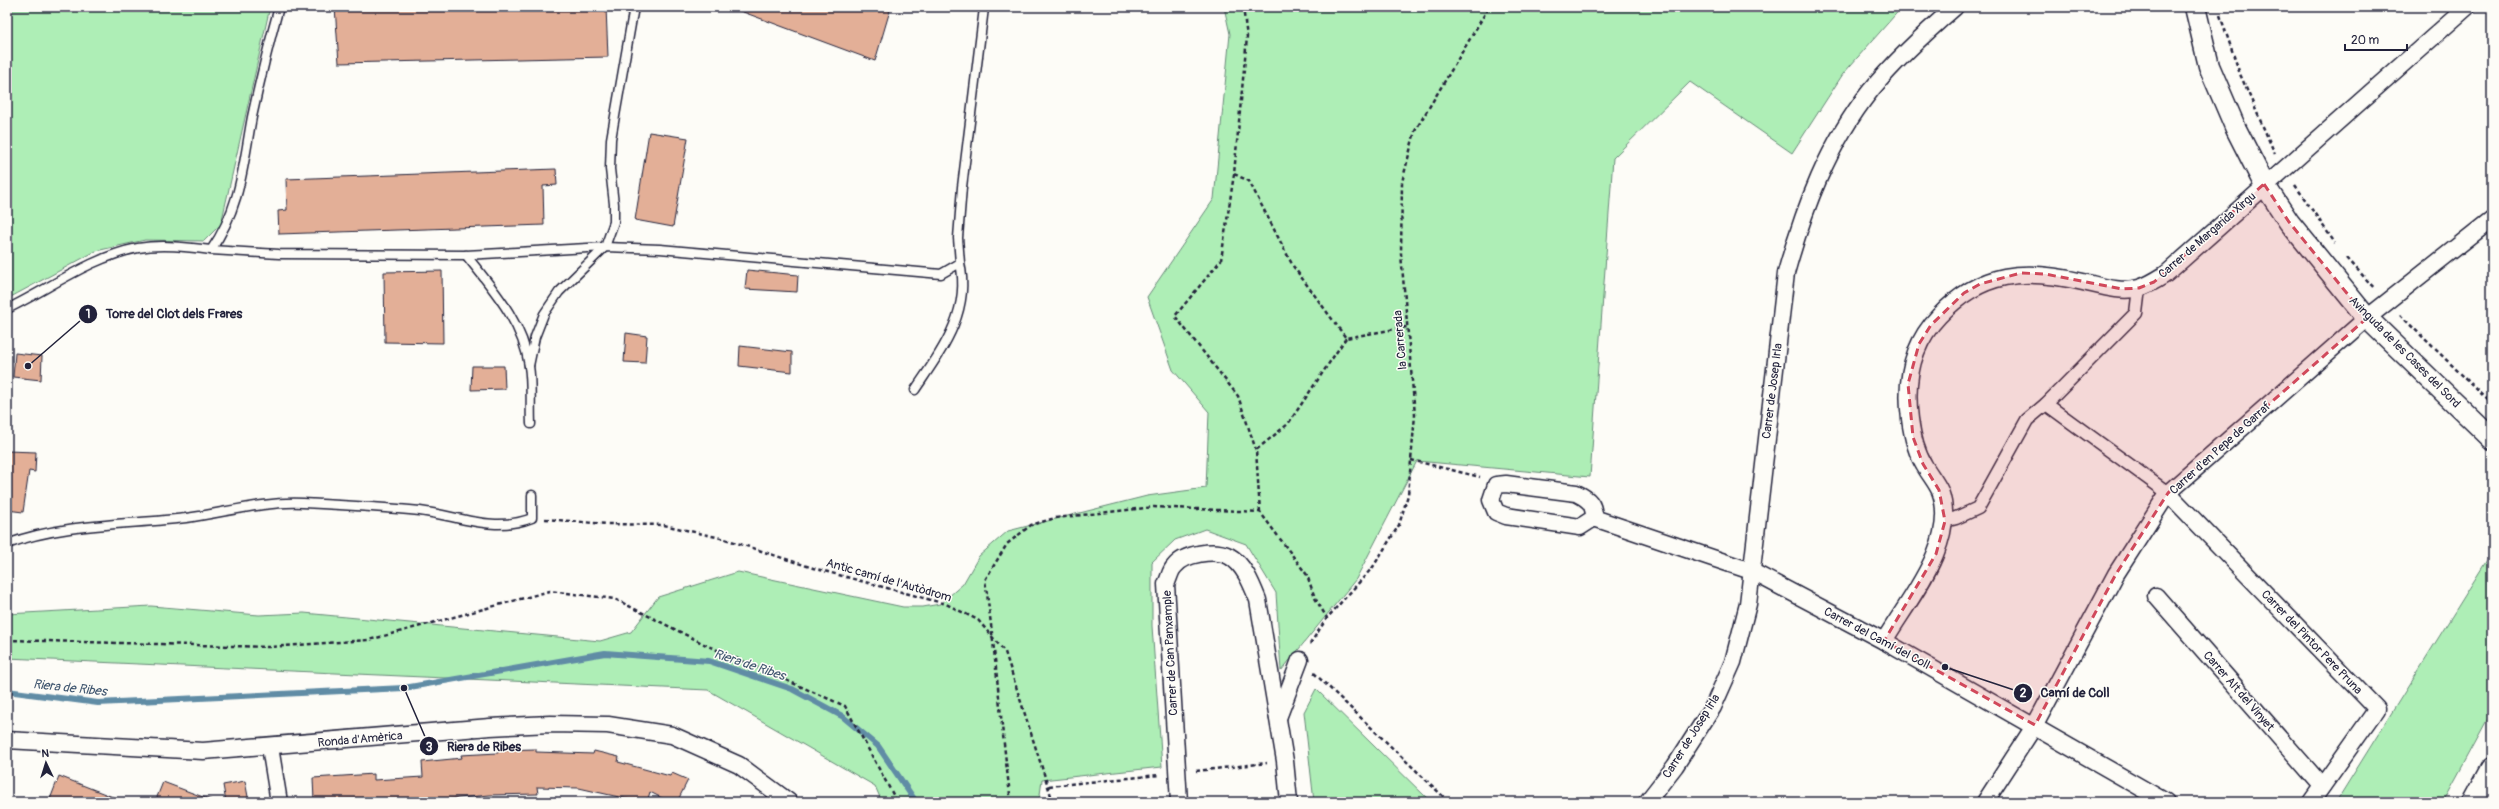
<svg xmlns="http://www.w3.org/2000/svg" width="2499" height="809" font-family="Pangolin,sans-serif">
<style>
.green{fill:#aeeeb6;stroke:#688878}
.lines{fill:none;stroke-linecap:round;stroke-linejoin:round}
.stream{stroke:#608ca5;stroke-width:6}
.building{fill:#e3af97;stroke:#22223b}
.service-casing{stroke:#22223b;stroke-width:11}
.pedestrian-casing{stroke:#22223b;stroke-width:15}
.minor-casing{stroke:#22223b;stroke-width:19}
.tertiary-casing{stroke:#22223b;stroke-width:23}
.path{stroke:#22223b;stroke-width:2.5;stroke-dasharray:4 3;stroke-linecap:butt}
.service{stroke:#fdfcf7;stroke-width:8}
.pedestrian{stroke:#fdfcf7;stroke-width:12}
.minor{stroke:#fdfcf7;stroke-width:16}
.tertiary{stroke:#fdfcf7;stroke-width:20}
.marked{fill:#d1495b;fill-opacity:0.2;stroke:#d1495b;stroke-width:3;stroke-dasharray:8 5;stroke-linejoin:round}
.labels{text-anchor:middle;stroke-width:3;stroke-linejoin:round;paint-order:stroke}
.street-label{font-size:12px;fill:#22223b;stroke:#fdfcf7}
.water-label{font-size:13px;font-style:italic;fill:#415770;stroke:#fdfcf7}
.leader{fill:none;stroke:#22223b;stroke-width:1.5}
.callout-dot{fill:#22223b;stroke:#fdfcf7;stroke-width:1.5}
.mark-label{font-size:12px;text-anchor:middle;font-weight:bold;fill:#fff}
.callout-label{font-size:13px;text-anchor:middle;font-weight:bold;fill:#22223b;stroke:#fdfcf7;stroke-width:3;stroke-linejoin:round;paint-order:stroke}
</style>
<rect width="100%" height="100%" fill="#fdfcf7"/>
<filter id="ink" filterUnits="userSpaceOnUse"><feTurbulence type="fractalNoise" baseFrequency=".025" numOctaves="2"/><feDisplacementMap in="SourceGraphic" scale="8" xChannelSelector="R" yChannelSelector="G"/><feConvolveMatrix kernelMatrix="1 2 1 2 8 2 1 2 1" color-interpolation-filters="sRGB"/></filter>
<g filter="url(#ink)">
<g class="green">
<polygon points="7,7 270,7 221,224 204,241 145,240 96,251 7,299"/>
<polygon points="1224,7 1902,7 1843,74 1792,153 1690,82 1613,158 1590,477 1417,461 1356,579 1281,671 1276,593 1246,544 1205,529 1175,540 1152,562 1152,626 1162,767 1042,780 1039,802 882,802 875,786 708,690 7,658 7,614 151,606 259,615 304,613 600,641 631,632 658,597 738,572 903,607 923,607 940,604 963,584 979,556 1008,531 1147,496 1206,488 1209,412 1173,370 1147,297 1214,199 1230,34"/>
<polygon points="2492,552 2492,712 2443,802 2336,802"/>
<polygon points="1316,689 1431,802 1314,802 1304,712"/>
</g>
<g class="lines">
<polyline class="stream" points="7,691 98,703 404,688 605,653 709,661 792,689 842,716 878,746 916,802"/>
</g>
<g class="building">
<polygon points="335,7 606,7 608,57 339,63"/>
<polygon points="735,7 891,7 875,61 735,9"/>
<polygon points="649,132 688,138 673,227 635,220"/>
<polygon points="556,169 557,185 543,186 544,225 279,234 278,211 287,210 286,179"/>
<polygon points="747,270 798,275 797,292 745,289"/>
<polygon points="442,271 443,343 385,342 384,272"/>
<polygon points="626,333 647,336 645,363 624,362"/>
<polygon points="740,346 792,352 792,372 739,366"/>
<polygon points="15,353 42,356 41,380 13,377"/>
<polygon points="472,366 504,366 505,389 471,390"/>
<polygon points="7,451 36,452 35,472 29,471 23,512 7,510"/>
<polygon points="536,749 536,752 593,754 594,751 619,757 618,762 670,776 672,773 688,780 677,802 670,802 650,792 647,802 641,802 579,788 537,787 538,794 490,795 416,802 391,802 390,799 356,802 356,799 314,801 313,778 374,774 374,780 423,777 422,762 462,758 461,755 498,753 498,750"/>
<polygon points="59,776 123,801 123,802 49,802"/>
<polygon points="245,781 249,802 226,802 223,785"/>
<polygon points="163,782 211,800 211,802 155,802"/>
</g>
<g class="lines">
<g class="service-casing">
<g id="service">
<polyline points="211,250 279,254 466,255 605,247 660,249 941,274 960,263 958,238 962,187 984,8"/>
<path d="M466,255C492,288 523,322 529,366C532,384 530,405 531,424"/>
<path d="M7,309C49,289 91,257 138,248C162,244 187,247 211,250C241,207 243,165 252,117C260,80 269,43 279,7"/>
<polyline points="529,366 535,337 544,314 559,292 605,247 614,222 614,204 610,169 611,139 634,7"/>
<path d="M915,390C941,351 971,313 960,263"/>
<path d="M7,544C65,523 126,525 186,518C224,513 263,501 303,503C342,505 381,507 420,511C459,516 494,533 532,518V495"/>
</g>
</g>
<g class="pedestrian-casing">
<g id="pedestrian">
<polyline points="2046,404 2136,313 2139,288"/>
<polyline points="1945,521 1956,518 1978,508 2027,420 2046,404 2168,493"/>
</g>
</g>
<g class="minor-casing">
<g id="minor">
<path d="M1506,484L1576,493C1589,499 1594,504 1594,518L1580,527L1506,516L1496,512L1491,500L1496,485Z"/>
<polyline points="2168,493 2377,709 2311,802"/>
<polyline points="1594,518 1751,571 1884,641 2166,802"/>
<polyline points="2156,596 2322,786"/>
<path d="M1884,641C1908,600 1959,541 1940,491C1936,482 1929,474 1924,465C1916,452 1912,434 1910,419C1905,381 1912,344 1939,316C1981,271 2025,268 2083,282C2101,286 2121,293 2139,288C2149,285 2158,279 2166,274L2467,7"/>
<polyline points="1278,718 1300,660"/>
<polyline points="7,740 203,751 490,727 550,724 608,725 672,735 739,765 789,802"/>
<polyline points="270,747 279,802"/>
<path d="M1179,802L1166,584C1169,579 1170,571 1174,567C1184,553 1215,549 1229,556C1244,564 1252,585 1258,600L1285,761L1289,802"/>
<path d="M1647,802L1675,766L1713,707L1733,662L1748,604L1786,273C1804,208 1828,144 1871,90C1896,60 1925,33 1955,7"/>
<polyline points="1985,802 2035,725 2116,574 2168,493 2367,318 2492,219"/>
</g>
</g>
<g class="tertiary-casing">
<g id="tertiary">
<polyline points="2195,7 2209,66 2236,129 2264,184 2289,222 2367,318 2492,439"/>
<polyline points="2473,802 2492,767"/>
</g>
</g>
<g class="path">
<polyline points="1243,7 1247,37 1234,174 1249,181 1293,266 1346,338 1407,327"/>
<polyline points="2220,15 2240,74 2275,154"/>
<polyline points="1234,174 1221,260 1175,316 1238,396 1256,450"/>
<polyline points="2295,185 2335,243"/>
<polyline points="2347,258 2375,289"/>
<polyline points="2400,315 2492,404"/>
<polyline points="1411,460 1480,477"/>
<polyline points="1260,512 1256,450 1288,424 1346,338"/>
<polyline points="545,519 607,524 664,525 725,539 813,568 946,604 978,620 1005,652 1053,802"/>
<polyline points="7,640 270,647 369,640 550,591 615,599 708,646 845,706 897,802"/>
<polyline points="1310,644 1327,618 1373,567 1399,525 1408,495 1415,415 1401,254 1402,182 1415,131 1489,7"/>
<polyline points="1314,673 1449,802"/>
<polyline points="1196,771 1267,763"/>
<polyline points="1049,786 1159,775"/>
<path d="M1011,802C1001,728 996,654 985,580L1007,544L1031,525L1055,518L1154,507L1260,512L1307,575L1315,598L1327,618"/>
</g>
<use href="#service" class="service"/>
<use href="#pedestrian" class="pedestrian"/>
<use href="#minor" class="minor"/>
<use href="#tertiary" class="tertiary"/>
</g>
</g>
<path class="marked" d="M2264,184L2289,222L2367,318L2168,493L2116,574L2035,725L1884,641L1936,554L1945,521L1939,490L1923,464L1913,437L1908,384L1919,344L1931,325L1964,293L1980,284L2021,273L2045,274L2122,289L2139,288L2154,282Z"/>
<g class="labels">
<g class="street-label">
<text transform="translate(2207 235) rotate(-41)" y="4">Carrer de Margarida Xirgu</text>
<text transform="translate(1400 340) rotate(-95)" y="4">la Carrerada</text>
<text transform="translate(2405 352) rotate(45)" y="4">Avinguda de les Cases del Sord</text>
<text transform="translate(1772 391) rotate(-83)" y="4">Carrer de Josep Irla</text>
<text transform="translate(2220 448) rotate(-42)" y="4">Carrer d'en Pepe de Garraf</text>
<text transform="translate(889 580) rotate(16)" y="4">Antic camí de l'Autòdrom</text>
<text transform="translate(1877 638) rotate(28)" y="4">Carrer del Camí del Coll</text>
<text transform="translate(2312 642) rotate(46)" y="4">Carrer del Pintor Pere Pruna</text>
<text transform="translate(1170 653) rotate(-93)" y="4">Carrer de Can Panxample</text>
<text transform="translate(2239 691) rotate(49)" y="4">Carrer Alt del Vinyet</text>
<text transform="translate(1691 736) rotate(-58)" y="4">Carrer de Josep Irla</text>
<text transform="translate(360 739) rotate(-5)" y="4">Ronda d'Amèrica</text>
</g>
<g class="water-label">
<text transform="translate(750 664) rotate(18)" y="5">Riera de Ribes</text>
<text transform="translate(70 687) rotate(6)" y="5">Riera de Ribes</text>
</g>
</g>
<path class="leader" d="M28 366L88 314M1945 667L2023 693M404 688L429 746"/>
<g class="callout-dot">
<circle cx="28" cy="366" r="4"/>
<circle cx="1945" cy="667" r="4"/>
<circle cx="404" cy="688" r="4"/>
<circle cx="88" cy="314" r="10"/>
<circle cx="2023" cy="693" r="10"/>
<circle cx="429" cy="746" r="10"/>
</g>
<g class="mark-label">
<text x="88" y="318">1</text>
<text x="2023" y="697">2</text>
<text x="429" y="751">3</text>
</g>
<g class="callout-label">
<text x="174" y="318">Torre del Clot dels Frares</text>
<text x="2075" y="697">Camí de Coll</text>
<text x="484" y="751">Riera de Ribes</text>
</g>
<rect width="2499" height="809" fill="none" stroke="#fdfcf7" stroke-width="24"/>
<rect x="12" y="12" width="2475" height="785" fill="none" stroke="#22223b" stroke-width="1.5" filter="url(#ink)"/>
<g transform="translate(46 763) rotate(356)" stroke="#fdfcf7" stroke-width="3" paint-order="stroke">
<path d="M0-3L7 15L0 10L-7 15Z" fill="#22223b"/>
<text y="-6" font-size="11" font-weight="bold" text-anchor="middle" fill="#22223b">N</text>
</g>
<path d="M2345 44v6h62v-6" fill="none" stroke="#22223b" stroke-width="2"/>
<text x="2351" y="44" font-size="12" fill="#22223b" stroke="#fdfcf7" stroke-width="3" paint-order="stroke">20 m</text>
</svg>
